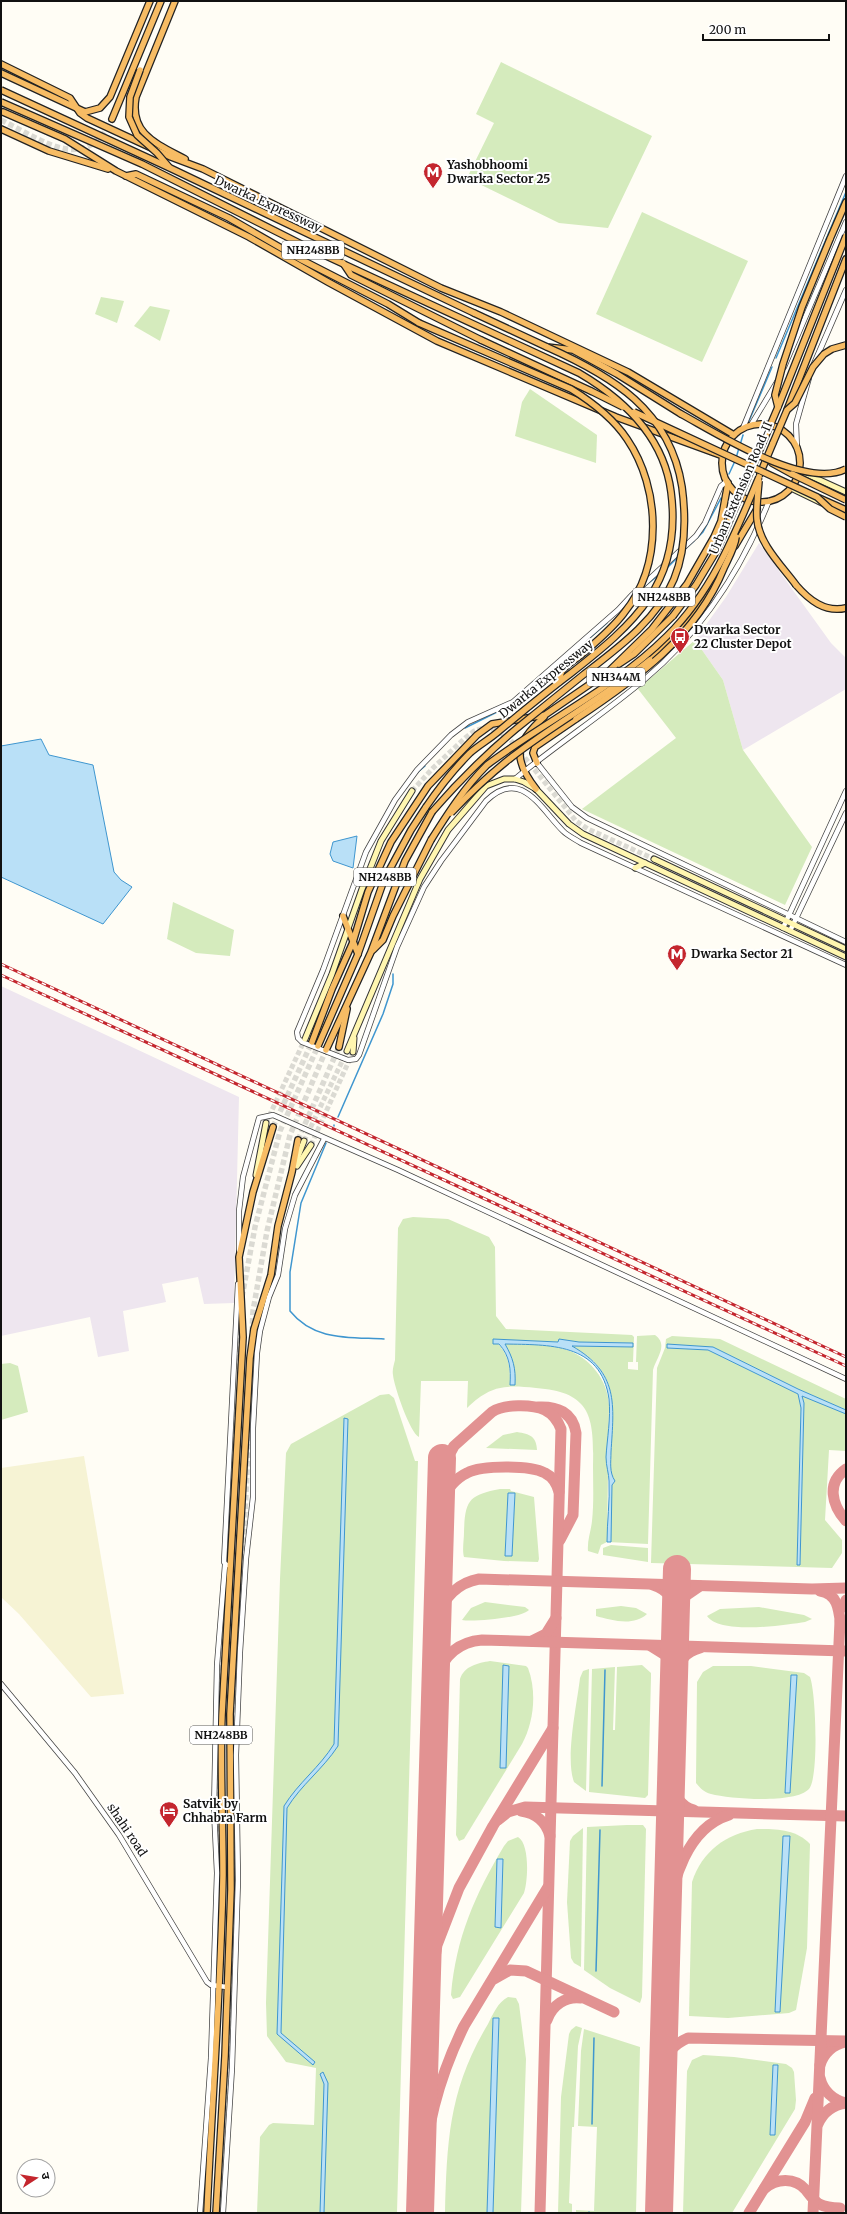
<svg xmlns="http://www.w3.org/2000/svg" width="847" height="2214" font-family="Merriweather,'Noto Sans Devanagari',serif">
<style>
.industrial{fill:#eee6ef}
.farmland{fill:#f6f3d4}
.green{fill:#d5ebbd;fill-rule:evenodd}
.water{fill:#b9e0f7;stroke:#3f96cf}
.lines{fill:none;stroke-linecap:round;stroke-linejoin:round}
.stream{stroke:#3f96cf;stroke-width:1.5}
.taxiway{stroke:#e29292;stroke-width:11}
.runway{stroke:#e29292;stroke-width:28}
.secondary-tunnel{stroke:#dbdad3;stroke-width:5;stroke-dasharray:5 2.5;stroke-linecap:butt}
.trunk-tunnel{stroke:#dbdad3;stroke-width:5.5;stroke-dasharray:5.5 3;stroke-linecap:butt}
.tertiary-casing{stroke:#444;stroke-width:6}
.secondary-casing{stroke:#333;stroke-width:7}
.trunk-casing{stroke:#222;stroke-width:8}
.tertiary{stroke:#fff;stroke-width:4.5}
.secondary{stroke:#fff6b0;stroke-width:5}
.trunk{stroke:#f7bc64;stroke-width:5.5}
.rail-casing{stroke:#c4262e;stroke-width:3}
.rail{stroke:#fff;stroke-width:1.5;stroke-dasharray:4.5;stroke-linecap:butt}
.trunk-bridge-casing{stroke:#222;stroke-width:8;stroke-linecap:butt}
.trunk-bridge{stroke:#f7bc64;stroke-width:5.5}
.labels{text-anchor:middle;stroke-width:4;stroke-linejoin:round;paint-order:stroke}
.shield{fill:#fff;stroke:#585858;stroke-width:1}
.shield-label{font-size:11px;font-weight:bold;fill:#111}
.poi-label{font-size:12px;font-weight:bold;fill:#111;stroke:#fff;text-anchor:start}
.street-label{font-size:12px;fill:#111;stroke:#fff}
</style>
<rect width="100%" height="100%" fill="#fffdf5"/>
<g class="industrial">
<polygon points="759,543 831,643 846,658 846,689 743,750 723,680 695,640 726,597"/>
<polygon points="1,986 239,1097 234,1303 204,1304 198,1277 162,1284 166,1302 123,1311 129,1351 98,1357 90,1317 1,1336"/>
</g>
<polygon class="farmland" points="84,1456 124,1694 91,1697 19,1614 1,1597 1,1468"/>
<g class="green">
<polygon points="501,62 652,136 608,228 559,223 467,178 494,123 476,114"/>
<polygon points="642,212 748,261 702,362 596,314"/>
<polygon points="101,297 124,301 117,323 95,314"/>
<polygon points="150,306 170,310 160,341 134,326"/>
<polygon points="530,389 597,435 596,463 515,436 522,402"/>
<polygon points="695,640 723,680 743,750 812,847 785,905 582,809 676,738 638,689"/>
<polygon points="173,902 234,930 230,956 196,953 167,939"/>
<path d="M413,1217L448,1219L489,1237L495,1247L496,1316L506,1329L632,1335L634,1337L633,1362H628V1369L638,1370V1362H636L637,1336L655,1335C669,1345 656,1358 653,1370L648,1544L607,1542L601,1545L598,1554L588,1551C587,1541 591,1531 592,1521C594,1503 593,1484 593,1466C594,1418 592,1392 536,1388C504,1385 491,1385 467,1408L468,1381H421L419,1437C410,1433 394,1386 393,1375C392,1370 394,1364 395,1360L398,1228L403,1219ZM493,1339L558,1342L559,1339L579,1342L633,1343L632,1347L571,1346C619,1370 614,1405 611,1451C611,1462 609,1472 615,1481L612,1485L607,1541L609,1405C608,1392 604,1381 596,1371C573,1341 538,1345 504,1344L508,1349L515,1385H510C510,1365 509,1353 493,1339Z"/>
<polygon points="672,1336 720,1339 846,1399 846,1410 798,1389 713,1347 667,1348 708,1350 798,1394 801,1408 797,1565 800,1565 804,1403 801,1395 846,1414 846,1451 829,1450 825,1520 842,1540 842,1553 832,1568 651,1563 657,1368 665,1348 666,1339"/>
<polygon points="10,1363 18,1366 28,1412 1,1420 1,1364"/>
<polygon points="389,1394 394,1398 415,1461 418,1461 397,2213 257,2213 260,2137 269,2125 273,2123 314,2125 316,2068 286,2062 267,2036 266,2003 280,1579 286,1453 291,1444 380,1395"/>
<path d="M517,1432C530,1434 536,1436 537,1450L486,1448L503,1435Z"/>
<path d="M500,1489H510L511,1491L534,1497L539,1559L538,1562L504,1561L464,1557C462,1550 464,1540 464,1532C465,1500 469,1495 500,1489ZM508,1493H515L512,1556H505Z"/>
<polygon points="611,1545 648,1548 648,1562 603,1555 603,1548"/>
<path d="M485,1602L525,1607L529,1610C522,1618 473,1622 462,1620L471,1608Z"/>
<path d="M621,1606L636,1608L647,1614C633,1627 611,1620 596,1616V1609Z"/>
<path d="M759,1607L804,1615L812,1619L805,1622C786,1625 720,1635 707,1616L720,1609Z"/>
<path d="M490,1661L526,1666L528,1668C537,1692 534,1722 522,1744L464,1839L459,1841L456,1835L460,1679C464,1666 478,1663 490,1661Z"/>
<polygon points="642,1665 651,1673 651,1677 648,1795 645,1798 589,1792 592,1669 615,1667 613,1730 615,1730 617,1667"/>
<path d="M713,1666H751L804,1673L810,1677C816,1692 819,1778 809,1789C795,1804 730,1799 711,1794C704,1792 700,1788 696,1783L697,1682L703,1672ZM791,1675H797L785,1793V1792Z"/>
<path d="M589,1669L586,1791L574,1782C565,1759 577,1704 580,1678L583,1671Z"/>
<polygon points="627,1825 643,1825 646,1829 642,1997 640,2003 610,1988 584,1970 587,1827"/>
<polygon points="583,1828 581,1967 574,1963 571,1958 567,1902 570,1841 573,1836"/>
<path d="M757,1829C776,1829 796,1829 810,1844L807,1948L796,2010L789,2013L728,2018L689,2016L692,1882C702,1851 726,1834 757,1829Z"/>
<path d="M518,1837C530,1844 528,1881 524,1893L460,1997L453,1999L451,1995C456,1937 475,1895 504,1846L508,1841ZM498,1859L503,1860L501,1928L495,1927Z"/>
<path d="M508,1997L516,1998L519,2004L526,2059L521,2213H493L499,2018H493L487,2213H445C447,2140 449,2089 488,2024C493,2014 498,2002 508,1997Z"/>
<polygon points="576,2026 582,2028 578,2046 574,2127 572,2127 569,2203 572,2204 572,2213 558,2213 561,2097 569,2034 571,2030"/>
<polygon points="584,2029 640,2047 636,2213 576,2213 576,2210 594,2211 597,2127 578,2126 581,2051"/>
<path d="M703,2055L734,2057L786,2064L792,2068L794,2072L796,2100L795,2109L732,2213H683L687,2071L692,2060ZM773,2065L778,2066L775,2135H770Z"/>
</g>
<g class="water">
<polygon points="41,739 49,755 93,765 114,872 121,880 132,887 103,924 1,877 1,746"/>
<polygon points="357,836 353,868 333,861 330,854 333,842"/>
<path d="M493,1339L558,1342L559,1339L579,1342L633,1343V1347L572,1346C619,1373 614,1404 611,1452C611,1462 609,1472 615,1481L612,1485L611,1542H607C607,1522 610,1501 609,1481C609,1474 606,1466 606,1457C607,1439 611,1418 609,1399C601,1342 548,1345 505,1344C513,1358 516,1368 515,1385H510C511,1369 510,1356 499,1344H493Z"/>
<polygon points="667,1344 713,1347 798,1389 846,1410 846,1414 802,1396 804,1403 800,1565 797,1565 801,1408 798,1394 708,1350 667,1348"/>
<path d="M344,1418L348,1419L338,1746C323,1769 301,1785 287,1808L281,2033L315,2062L313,2065L277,2034L284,1806C298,1783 320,1767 334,1744Z"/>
<polygon points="508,1493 515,1493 512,1556 505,1556"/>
<polygon points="503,1665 509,1666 506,1768 500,1768"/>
<polygon points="791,1675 797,1675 790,1793 785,1793"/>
<polygon points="783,1836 790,1836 780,2012 775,2012"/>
<polygon points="497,1859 503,1859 501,1928 495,1927"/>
<polygon points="493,2018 499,2018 493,2213 487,2213"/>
<polygon points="773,2065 778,2065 775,2135 770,2135"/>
<polygon points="323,2072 328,2083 324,2213 320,2213 324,2084 320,2074"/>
</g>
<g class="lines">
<g class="stream">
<polyline points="776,358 846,192"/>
<polyline points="749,421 772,367"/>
<polyline points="740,445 743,435"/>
<polyline points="736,458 739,448"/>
<polyline points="729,474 735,461"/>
<polyline points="697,538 703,532 721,498"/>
<polyline points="684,550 694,541"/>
<polyline points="666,569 679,556"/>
<polyline points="646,585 659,575"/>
<polyline points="515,703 607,623"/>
<polyline points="465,728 501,710"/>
<polyline points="418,772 425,766"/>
<polyline points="338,1117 383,1014 393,984 393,974"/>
<polyline points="334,1126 334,1125"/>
<path d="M326,1143L301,1203L290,1272V1311C314,1341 349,1337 384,1339"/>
<polyline points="602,1786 605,1670"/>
<polyline points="596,1971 600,1830"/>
<polyline points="592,2124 594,2038"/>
<polyline points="589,2213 589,2212"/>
</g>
<g class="taxiway">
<path d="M538,1407C557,1406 573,1412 576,1433L573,1515L560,1540"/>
<path d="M442,1468L454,1446L492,1412C504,1404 532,1404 545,1410C553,1414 558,1421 561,1429L540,2213"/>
<path d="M846,1469C826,1483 832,1505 846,1521"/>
<path d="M441,1502C447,1489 454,1479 467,1473C482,1465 530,1465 545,1473C553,1477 557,1484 559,1492"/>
<path d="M653,1585C669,1590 675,1601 677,1617"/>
<path d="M820,1591C839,1594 839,1612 841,1628"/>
<polyline points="844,1607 846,1600"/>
<polyline points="677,1614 684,1597 700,1586"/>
<path d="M437,1617C445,1597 457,1583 479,1579L812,1589L846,1588"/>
<polyline points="532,1641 546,1634 556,1618"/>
<polyline points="651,1646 667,1656 675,1676"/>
<path d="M675,1676C679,1661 685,1652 700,1648"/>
<path d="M437,1677C444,1655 459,1642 482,1640L845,1651"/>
<path d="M672,1777C673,1792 678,1806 694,1810"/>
<path d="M521,1811C535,1813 546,1821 550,1836"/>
<polyline points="498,1820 508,1812 525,1807 846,1816"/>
<path d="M668,1919C672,1881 687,1828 729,1815"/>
<polyline points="494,1979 510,1970 526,1971 614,2012"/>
<polyline points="427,2008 437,1945 459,1888 493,1826 553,1728"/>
<path d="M547,2020C552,2005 566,1996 581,1998"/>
<path d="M820,2065C824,2053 833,2045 845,2042"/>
<path d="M663,2071C666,2054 672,2045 688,2038L846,2041"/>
<path d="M820,2078C823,2091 833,2100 846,2103"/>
<path d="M818,2124C823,2112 833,2105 846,2103"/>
<path d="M764,2189C776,2178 795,2177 806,2190C810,2195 813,2200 819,2204C825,2207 833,2208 840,2208"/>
<path d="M421,2190C426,2130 437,2081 464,2026L548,1887"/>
<polyline points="749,2213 805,2122 815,2098"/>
<polyline points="813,2213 840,1621"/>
</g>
<g class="runway">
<polyline points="420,2213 442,1458"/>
<polyline points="659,2213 677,1569"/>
</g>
<g class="secondary-tunnel">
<polyline points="412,791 433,768 465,738 474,731 486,727 497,731 509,738 576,821 588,829 654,859"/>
<polyline points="266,1123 305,1039"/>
<polyline points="304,1141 347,1051"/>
<polyline points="311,1145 353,1052"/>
</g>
<g class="trunk-tunnel">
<path d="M1,120C41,139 85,176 112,119"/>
<polyline points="273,1127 312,1042"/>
<polyline points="298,1140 339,1047"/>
<polyline points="242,1297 255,1227 280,1131 318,1046"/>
<polyline points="252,1332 253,1311 267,1231 290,1135 326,1050"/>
<polyline points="239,1369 240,1318"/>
<polyline points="227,1553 237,1404"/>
<polyline points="218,1696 223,1617"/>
<polyline points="233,1772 249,1429"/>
<polyline points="217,1775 219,1861 218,1948"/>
<polyline points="221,2213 227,2094 236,1861 233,1800"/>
</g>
<g class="tertiary-casing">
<g id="tertiary">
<polyline points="813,366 846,290"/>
<polyline points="784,367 846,222"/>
<polyline points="751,425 777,382"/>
<polyline points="743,428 846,176"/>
<polyline points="797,449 796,424 809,378"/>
<path d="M727,481L721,486L705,523L696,536L631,596L618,610L513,702L468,722L451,735L417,770L395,800L366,852L323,970L297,1032L298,1038L302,1042L348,1060L356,1059L359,1055L397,947L424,887L441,861L486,801C521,767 540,808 563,831C568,836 575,839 581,843L846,965"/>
<polyline points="537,763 572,807 587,818 846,942"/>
<path d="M515,779C557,744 604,714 645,679C701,632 742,568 769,501"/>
<polyline points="783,928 846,791"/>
<polyline points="790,931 846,813"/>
<polyline points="239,1250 239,1211 243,1177 259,1118 273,1115 398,1170 846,1379"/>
<polyline points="230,1565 226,1565 224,1562 238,1284"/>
<polyline points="1,1684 75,1773 119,1835 207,1982 211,1985 227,1987"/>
<polyline points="200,2213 211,2058 217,1873 214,1810 217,1665 225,1565"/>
<polyline points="223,2213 232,2068 238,1880 236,1755 240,1652 246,1559 253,1497 253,1428 257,1353 260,1331 269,1297 278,1275 285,1229 295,1195 324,1139"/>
</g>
</g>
<g class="secondary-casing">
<g id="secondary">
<polyline points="802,472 846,492"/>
<polyline points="791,488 822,503"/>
<polyline points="654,859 846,949"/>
<polyline points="635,868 645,863"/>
<polyline points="305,1039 332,974 362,889 381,841 412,791"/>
<polyline points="347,1051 420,879 448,830 486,786 504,779 515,779 524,782 536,789 569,824 583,834 846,957"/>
<polyline points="353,1052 354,1038"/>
<polyline points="295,1164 304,1141"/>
<polyline points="297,1166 311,1145"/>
<polyline points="256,1175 266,1123"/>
</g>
</g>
<g class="trunk-casing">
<g id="trunk">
<path d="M175,1L136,97C129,134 157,144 185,159"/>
<polyline points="1,64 70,98 80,113 87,118 171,157 203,169 441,288 501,312 628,372 734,435"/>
<polyline points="1,73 85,112 100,108 110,97 150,1"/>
<polyline points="3,112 65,139 116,171 249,237 328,282 437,341 616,417 723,456"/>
<polyline points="112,119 161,1"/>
<polyline points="1,129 49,151 108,169"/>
<polyline points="126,176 136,174 229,218 302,260 388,304 419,323"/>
<polyline points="830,239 846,202"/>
<polyline points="474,313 547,347 573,350 617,374 681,414"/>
<polyline points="481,340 591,391"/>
<polyline points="787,410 846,259"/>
<circle cx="761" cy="463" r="39"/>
<polyline points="772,463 792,474"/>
<polyline points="760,474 773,443"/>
<polyline points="819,498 846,510"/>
<polyline points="735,546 757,509"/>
<path d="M796,585C809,600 825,613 846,608"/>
<polyline points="650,660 690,619 715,583"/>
<polyline points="619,664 634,654 673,616"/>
<polyline points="537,763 533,753 535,747 576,719"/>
<path d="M536,789C512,758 515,743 544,717"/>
<polyline points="343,916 358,954"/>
<polyline points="373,950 383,940 393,916 431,840"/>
<polyline points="312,1042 332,989 353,942 368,892 391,842 428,786 477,735 492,724 545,715 609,671 652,629 687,584 714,537 721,521 728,483"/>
<polyline points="318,1046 358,954 384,880 411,830 426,807"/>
<polyline points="339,1047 347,1009"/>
<polyline points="326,1050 371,952 405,861 432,812"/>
<path d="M207,2213C212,2100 221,1988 223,1875C223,1821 220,1768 222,1715L243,1337L239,1257L253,1192L273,1127"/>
<polyline points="216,2213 225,2056 231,1889 230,1714 250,1358 254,1329 271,1275 278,1226 292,1172 298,1140"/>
</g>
</g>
<use href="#tertiary" class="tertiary"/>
<use href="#secondary" class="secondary"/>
<use href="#trunk" class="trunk"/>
<g class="rail-casing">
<g id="rail">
<polyline points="1,964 846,1357"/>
<polyline points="1,975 846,1366"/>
</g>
</g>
<use href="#rail" class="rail"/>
<g class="trunk-bridge-casing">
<g id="trunk-bridge">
<polyline points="140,70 130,97 129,117 137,135 157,153 169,167"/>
<polyline points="1,90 170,168 474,313"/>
<path d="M1,102L142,164L309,248L579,373C625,400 664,437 671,492C683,582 634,624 570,674C546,692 522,712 499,731C490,739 479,745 470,753C454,769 439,788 426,807"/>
<polyline points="343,263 351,275 481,340"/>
<path d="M419,323L571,389C592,402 613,418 627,439C661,489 663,565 624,613C612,629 596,642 581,655C575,660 566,665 562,671C560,674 560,679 559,682"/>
<polyline points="591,391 623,407"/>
<polyline points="778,407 775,395 783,364 802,307 830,239"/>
<polyline points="634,412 817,497 830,509 846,517"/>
<path d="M681,414C718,434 805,490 846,469"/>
<polyline points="773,443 787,410 795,403 813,367 824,354 832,349 846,345"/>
<polyline points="792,474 846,500"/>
<path d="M759,481C758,494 756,507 757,519C759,544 782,566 796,585"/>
<polyline points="673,616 696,585 717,550 778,407 846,236"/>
<path d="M576,719C636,679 696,637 724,568C728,559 735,547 736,537"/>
<path d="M432,812C458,782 485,755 516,729C538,711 561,693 583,675C618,648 657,620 674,579C686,550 686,517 682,487C670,410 612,376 547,347"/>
<path d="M451,813C470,793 490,774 512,757C557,722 606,696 650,660"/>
<path d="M431,840C448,813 464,788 487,765C545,721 615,688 667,636C712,592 735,534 759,477"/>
</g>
</g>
<use href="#trunk-bridge" class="trunk-bridge"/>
</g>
<defs>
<g id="metro-pin" transform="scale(1)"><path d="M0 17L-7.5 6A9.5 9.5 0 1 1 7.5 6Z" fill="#c4262e" stroke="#fff"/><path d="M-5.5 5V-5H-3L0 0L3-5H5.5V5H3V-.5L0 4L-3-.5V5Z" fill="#fff"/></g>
<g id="bus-pin" transform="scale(1)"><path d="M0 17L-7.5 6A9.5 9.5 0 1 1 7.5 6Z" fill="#c4262e" stroke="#fff"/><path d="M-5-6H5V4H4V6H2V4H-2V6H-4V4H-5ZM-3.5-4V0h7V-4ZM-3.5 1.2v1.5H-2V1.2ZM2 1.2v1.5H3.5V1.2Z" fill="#fff"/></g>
<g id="hotel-pin" transform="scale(1)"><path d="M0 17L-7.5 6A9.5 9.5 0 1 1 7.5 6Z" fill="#c4262e" stroke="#fff"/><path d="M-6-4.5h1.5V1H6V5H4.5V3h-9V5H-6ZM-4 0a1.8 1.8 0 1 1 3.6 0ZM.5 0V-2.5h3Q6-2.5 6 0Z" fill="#fff"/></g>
</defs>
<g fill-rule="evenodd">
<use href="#metro-pin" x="433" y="172"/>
<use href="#bus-pin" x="680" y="637"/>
<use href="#metro-pin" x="677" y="954"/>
<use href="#hotel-pin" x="169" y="1811"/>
</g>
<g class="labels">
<g class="shield">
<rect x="282" y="241" width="62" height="18" rx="3"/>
<rect x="633" y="588" width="62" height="18" rx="3"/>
<rect x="587" y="668" width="58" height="18" rx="3"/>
<rect x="354" y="868" width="62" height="18" rx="3"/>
<rect x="190" y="1726" width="62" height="18" rx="3"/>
</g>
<g class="shield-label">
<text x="313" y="254">NH248BB</text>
<text x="664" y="601">NH248BB</text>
<text x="616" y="681">NH344M</text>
<text x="385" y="881">NH248BB</text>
<text x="221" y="1739">NH248BB</text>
</g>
<g class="poi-label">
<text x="447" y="169">Yashobhoomi<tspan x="447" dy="14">Dwarka Sector 25</tspan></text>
<text x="694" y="634">Dwarka Sector<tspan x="694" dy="14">22 Cluster Depot</tspan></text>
<text x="691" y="958">Dwarka Sector 21</text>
<text x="183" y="1808">Satvik by<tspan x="183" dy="14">Chhabra Farm</tspan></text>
</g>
<g class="street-label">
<text transform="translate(268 204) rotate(25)" y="4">Dwarka Expressway</text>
<text transform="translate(741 488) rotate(-67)" y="4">Urban Extension Road-II</text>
<text transform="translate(546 679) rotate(-39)" y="4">Dwarka Expressway</text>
<text transform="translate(127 1830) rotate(56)" y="4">shahi road</text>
</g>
</g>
<rect width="847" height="2214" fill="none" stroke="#111111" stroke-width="4"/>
<g transform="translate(36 2178) rotate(78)"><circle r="19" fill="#ffffff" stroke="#a0a0a0"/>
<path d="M0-3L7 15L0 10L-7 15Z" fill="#c4262e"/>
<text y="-6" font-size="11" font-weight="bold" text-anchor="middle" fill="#111111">उ</text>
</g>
<path d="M703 34v6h126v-6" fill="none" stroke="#111111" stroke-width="2"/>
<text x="709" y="34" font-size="12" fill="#111111" stroke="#ffffff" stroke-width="3" paint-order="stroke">200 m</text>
</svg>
